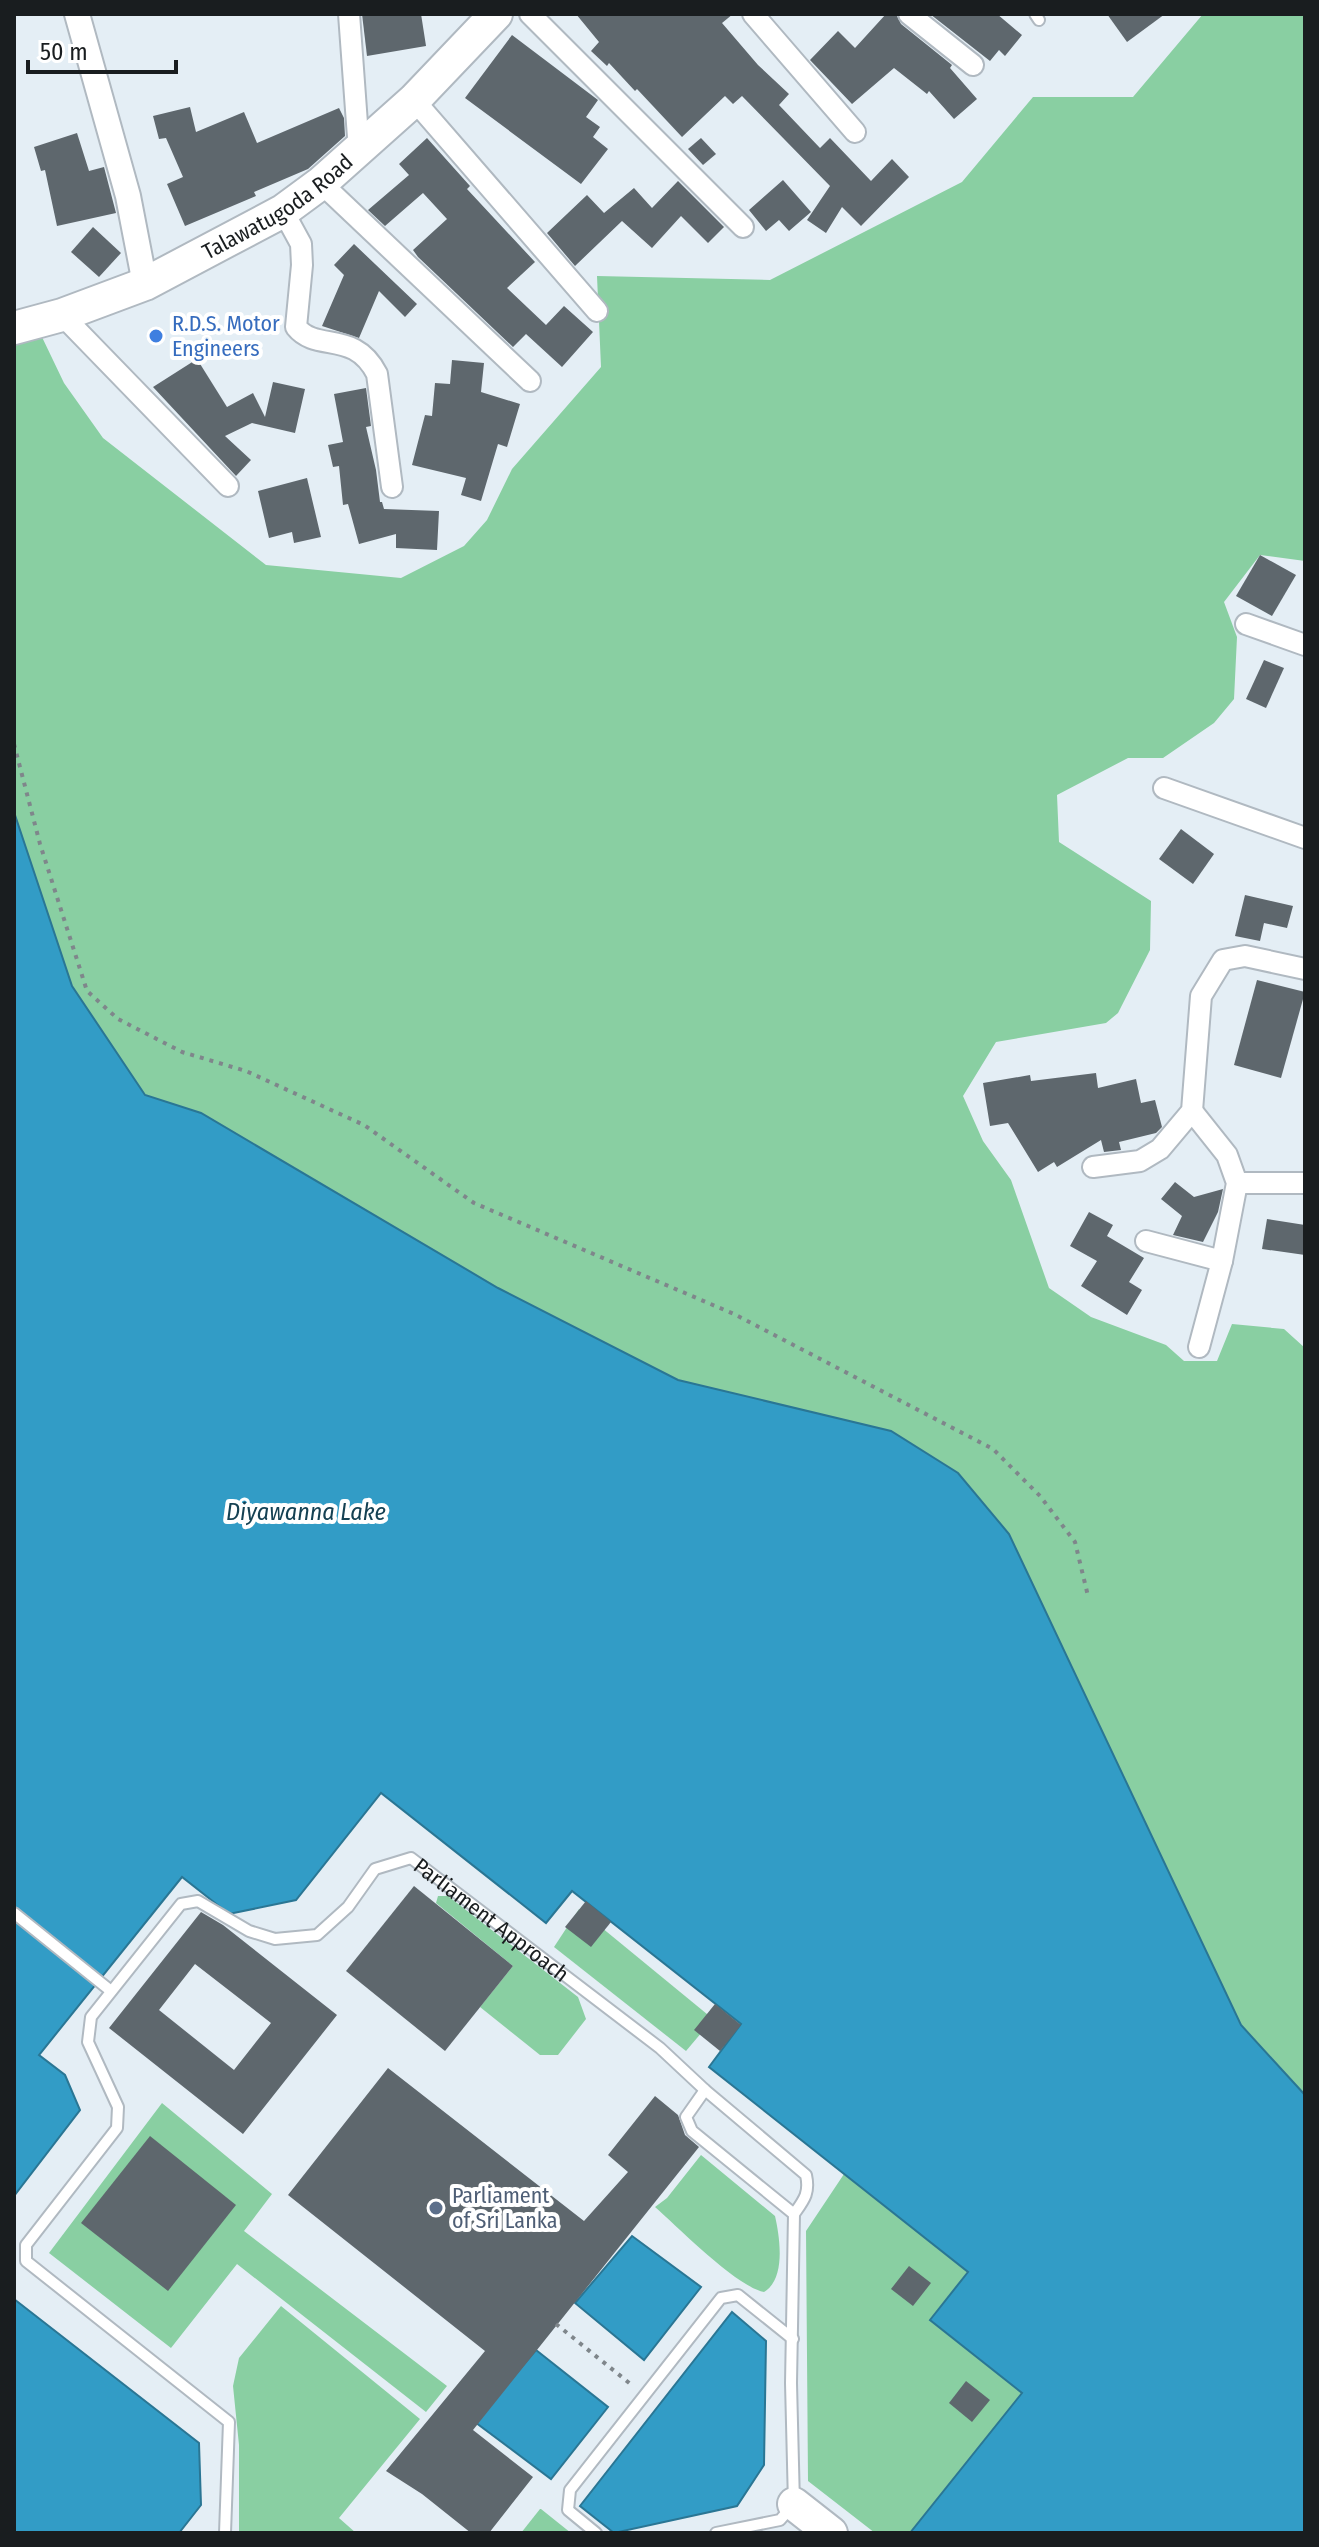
<svg xmlns="http://www.w3.org/2000/svg" width="1319" height="2547" font-family="'Fira Sans Condensed',sans-serif">
<style>
.green{fill:#89cfa2}
.water{fill:#329cc6;stroke:#2a7694;stroke-width:2}
.building{fill:#5e676d;fill-rule:evenodd}
.lines{fill:none;stroke-linecap:round;stroke-linejoin:round}
.service-casing{stroke:#b0b9c1;stroke-width:14}
.minor-casing{stroke:#b0b9c1;stroke-width:24}
.tertiary-casing{stroke:#b0b9c1;stroke-width:28}
.primary-casing{stroke:#b0b9c1;stroke-width:36}
.path{stroke:#7f868b;stroke-width:4;stroke-dasharray:4 6;stroke-linecap:butt}
.service{stroke:#fff;stroke-width:10}
.minor{stroke:#fff;stroke-width:20}
.tertiary{stroke:#fff;stroke-width:24}
.primary{stroke:#fff;stroke-width:32}
.shop-dot{fill:#3f7fe0;stroke:#fff;stroke-width:3}
.service-dot{fill:#5c6f8a;stroke:#fff;stroke-width:3}
.labels{text-anchor:middle;stroke-width:8;stroke-linejoin:round;paint-order:stroke}
.street-label{font-size:22px;fill:#191d1f;stroke:#fff}
.shop-label{font-size:22px;fill:#366cbe;stroke:#fff;text-anchor:start}
.service-label{font-size:22px;fill:#4e5e75;stroke:#fff;text-anchor:start}
.water-label{font-size:24px;font-style:italic;fill:#154153;stroke:#fff}
</style>
<rect width="100%" height="100%" fill="#e4eef5"/>
<g class="green">
<polygon points="1203,14 1305,14 1305,561 1260,555 1224,602 1237,637 1234,699 1214,723 1163,758 1128,758 1057,795 1059,842 1151,901 1150,950 1118,1013 1106,1023 996,1042 963,1096 983,1141 1011,1180 1049,1288 1091,1317 1166,1345 1184,1361 1217,1361 1232,1324 1284,1329 1305,1348 1305,2095 1241,2025 1009,1534 958,1473 891,1431 678,1380 498,1288 201,1113 145,1095 72,986 14,812 14,343 41,335 64,383 103,438 266,565 401,578 464,546 487,520 512,469 601,367 597,276 770,280 962,182 1033,97 1133,97"/>
<polygon points="438,1896 448,1896 578,1997 586,2019 558,2055 540,2055 480,2007 513,1966 436,1903"/>
<polygon points="579,1909 713,2019 686,2051 554,1947"/>
<polygon points="162,2103 272,2194 244,2231 447,2386 426,2412 237,2264 171,2348 49,2253"/>
<path d="M701,2155L775,2216C780,2238 786,2279 764,2292C737,2287 679,2228 655,2207L667,2198Z"/>
<polygon points="844,2174 968,2272 931,2320 1023,2393 910,2533 875,2533 808,2481 806,2231"/>
<polygon points="281,2306 420,2419 339,2518 356,2533 239,2533 239,2445 233,2386 239,2358"/>
<polygon points="540,2509 541,2509 571,2533 521,2533"/>
</g>
<g class="water">
<polygon points="14,812 72,986 145,1095 201,1113 498,1288 678,1380 891,1431 958,1473 1009,1534 1241,2025 1305,2095 1305,2533 910,2533 1022,2393 930,2320 968,2272 709,2067 741,2024 572,1891 546,1923 381,1793 296,1900 229,1914 182,1877 39,2055 65,2075 80,2110 14,2196"/>
<polygon points="632,2236 701,2287 644,2360 575,2303"/>
<polygon points="14,2299 199,2443 201,2505 179,2533 14,2533"/>
<polygon points="732,2312 766,2341 764,2465 737,2506 614,2533 580,2506"/>
<polygon points="536,2350 608,2407 551,2479 475,2422"/>
</g>
<g class="building">
<polygon points="362,14 421,14 426,46 367,56"/>
<polygon points="576,14 733,14 722,23 758,65 789,94 779,105 820,148 830,138 871,181 892,159 909,177 861,226 842,207 826,233 807,220 830,186 742,96 733,104 725,96 682,137 637,89 635,91 609,63 607,66 591,51 599,42"/>
<polygon points="886,14 896,14 901,24 952,65 950,68 977,99 954,119 929,91 927,94 894,68 852,104 810,60 838,31 855,48"/>
<polygon points="930,14 997,14 1022,35 1005,56 999,50 990,61"/>
<polygon points="1107,14 1165,14 1127,42"/>
<polygon points="512,35 598,100 586,117 600,127 593,137 608,149 581,184 465,98"/>
<polygon points="190,107 196,132 244,112 257,143 339,108 344,118 345,136 308,169 254,192 256,196 185,226 167,184 183,177 166,138 159,139 153,116"/>
<polygon points="77,133 89,171 104,167 116,213 57,226 45,170 41,171 34,147"/>
<polygon points="427,138 470,186 467,189 535,262 507,288 546,325 564,306 593,332 562,367 526,334 513,347 418,257 413,250 447,219 423,193 385,226 368,210 409,175 399,164"/>
<polygon points="701,138 716,154 703,165 688,149"/>
<polygon points="783,180 811,212 789,231 779,220 766,231 749,210"/>
<polygon points="678,181 724,227 708,243 681,216 652,248 622,221 575,266 547,233 587,195 604,213 634,188 652,208"/>
<polygon points="93,227 121,253 99,277 71,252"/>
<polygon points="354,244 417,304 405,317 379,291 359,338 322,326 344,275 334,265"/>
<polygon points="197,359 227,407 253,393 265,417 273,382 305,389 295,433 252,423 225,436 251,460 236,476 153,387"/>
<polygon points="452,360 484,363 481,392 520,404 507,447 498,444 481,501 461,495 466,478 412,465 425,415 432,416 435,383 450,384"/>
<polygon points="366,388 371,426 366,427 376,470 380,502 382,502 384,509 439,511 437,550 396,548 396,534 359,544 348,504 343,505 339,466 333,467 328,445 343,442 334,394"/>
<polygon points="307,478 321,537 294,543 292,532 269,538 258,491"/>
<polygon points="1260,555 1296,575 1272,616 1236,596"/>
<polygon points="1264,660 1284,668 1266,708 1246,699"/>
<polygon points="1181,829 1214,854 1193,884 1159,859"/>
<polygon points="1245,895 1293,906 1287,928 1264,923 1260,941 1235,936"/>
<polygon points="1257,980 1305,992 1281,1078 1234,1065"/>
<polygon points="1096,1073 1098,1088 1136,1079 1141,1103 1155,1100 1162,1127 1156,1133 1119,1142 1121,1150 1104,1152 1101,1140 1057,1167 1054,1162 1038,1172 1008,1123 990,1126 983,1083 1030,1075 1031,1081"/>
<polygon points="1175,1182 1194,1197 1223,1189 1218,1212 1203,1242 1173,1235 1182,1216 1161,1199"/>
<polygon points="1089,1212 1113,1225 1107,1236 1144,1258 1129,1282 1142,1290 1127,1315 1081,1286 1097,1261 1070,1246"/>
<polygon points="1267,1219 1305,1225 1305,1255 1262,1249"/>
<polygon points="414,1886 513,1966 445,2051 346,1971"/>
<polygon points="586,1901 611,1922 591,1947 565,1927"/>
<path d="M201,1912L223,1925L337,2015L243,2134L109,2028ZM195,1964L271,2023L234,2070L159,2010Z"/>
<polygon points="715,2004 741,2025 720,2051 694,2030"/>
<polygon points="388,2068 584,2221 628,2172 608,2155 655,2096 678,2115 685,2135 699,2147 473,2430 533,2477 489,2533 471,2533 422,2494 386,2471 485,2351 288,2195"/>
<polygon points="150,2136 236,2205 168,2291 81,2223"/>
<polygon points="909,2266 931,2283 913,2306 891,2289"/>
<polygon points="966,2381 990,2400 972,2422 949,2403"/>
</g>
<g class="lines">
<g class="service-casing">
<g id="service">
<polyline points="1035,14 1039,20"/>
<polyline points="14,1913 111,1991"/>
<polyline points="705,2090 686,2117 692,2131 794,2214"/>
<path id="s1" d="M225,2533L229,2422L26,2261V2245L117,2128L118,2107L88,2042L91,2017L181,1904L198,1901L249,1931L275,1939L317,1935L348,1907L375,1869L411,1858L660,2048L705,2090L806,2175C810,2193 804,2200 794,2214L791,2383L794,2504L780,2520L716,2533"/>
<polyline points="596,2533 568,2510 570,2490 721,2298 738,2295 793,2339"/>
</g>
</g>
<g class="minor-casing">
<g id="minor">
<polyline points="349,14 359,151"/>
<polyline points="530,14 743,227"/>
<polyline points="753,14 855,132"/>
<polyline points="909,14 973,65"/>
<polyline points="414,100 597,311"/>
<polyline points="321,183 530,381"/>
<path d="M283,211L301,244L302,265L296,327C317,353 354,329 377,374L392,487"/>
<polyline points="62,315 228,486"/>
<polyline points="1246,624 1305,645"/>
<polyline points="1164,788 1305,838"/>
<polyline points="1192,1111 1227,1155 1237,1183 1222,1261 1199,1347"/>
<polyline points="1093,1167 1140,1161 1160,1149 1192,1111 1201,996 1223,960 1245,956 1305,969"/>
<polyline points="1237,1183 1305,1183"/>
<polyline points="1146,1241 1222,1261"/>
</g>
</g>
<g class="tertiary-casing">
<polyline id="tertiary" points="77,14 128,196 145,284"/>
</g>
<g class="primary-casing">
<g id="primary">
<path id="s2" d="M14,328L62,315L145,284L283,211L321,183L414,100L496,14"/>
<polyline points="794,2504 831,2533"/>
</g>
</g>
<g class="path">
<polyline points="14,744 40,844 87,991 118,1019 182,1052 246,1071 364,1125 474,1203 734,1314 993,1449 1040,1496 1075,1542 1088,1596"/>
<polyline points="556,2324 633,2386"/>
</g>
<use href="#service" class="service"/>
<use href="#minor" class="minor"/>
<use href="#tertiary" class="tertiary"/>
<use href="#primary" class="primary"/>
</g>
<circle class="shop-dot" cx="156" cy="336" r="8"/>
<circle class="service-dot" cx="436" cy="2208" r="8"/>
<g class="labels">
<g class="street-label">
<text dy="8" stroke="none"><textPath href="#s2" startOffset="292">Talawatugoda Road</textPath></text>
<text dy="8" stroke="none"><textPath href="#s1" startOffset="1170">Parliament Approach</textPath></text>
</g>
<g class="shop-label">
<text x="172" y="331">R.D.S. Motor<tspan x="172" dy="25">Engineers</tspan></text>
</g>
<g class="service-label">
<text x="452" y="2203">Parliament<tspan x="452" dy="25">of Sri Lanka</tspan></text>
</g>
<g class="water-label">
<text x="306" y="1520">Diyawanna Lake</text>
</g>
</g>
<rect width="1319" height="2547" fill="none" stroke="#191d1f" stroke-width="32"/>
<path d="M28 60v12h148v-12" fill="none" stroke="#191d1f" stroke-width="4"/>
<text x="40" y="60" font-size="24" fill="#191d1f" stroke="#ffffff" stroke-width="6" paint-order="stroke">50 m</text>
</svg>
